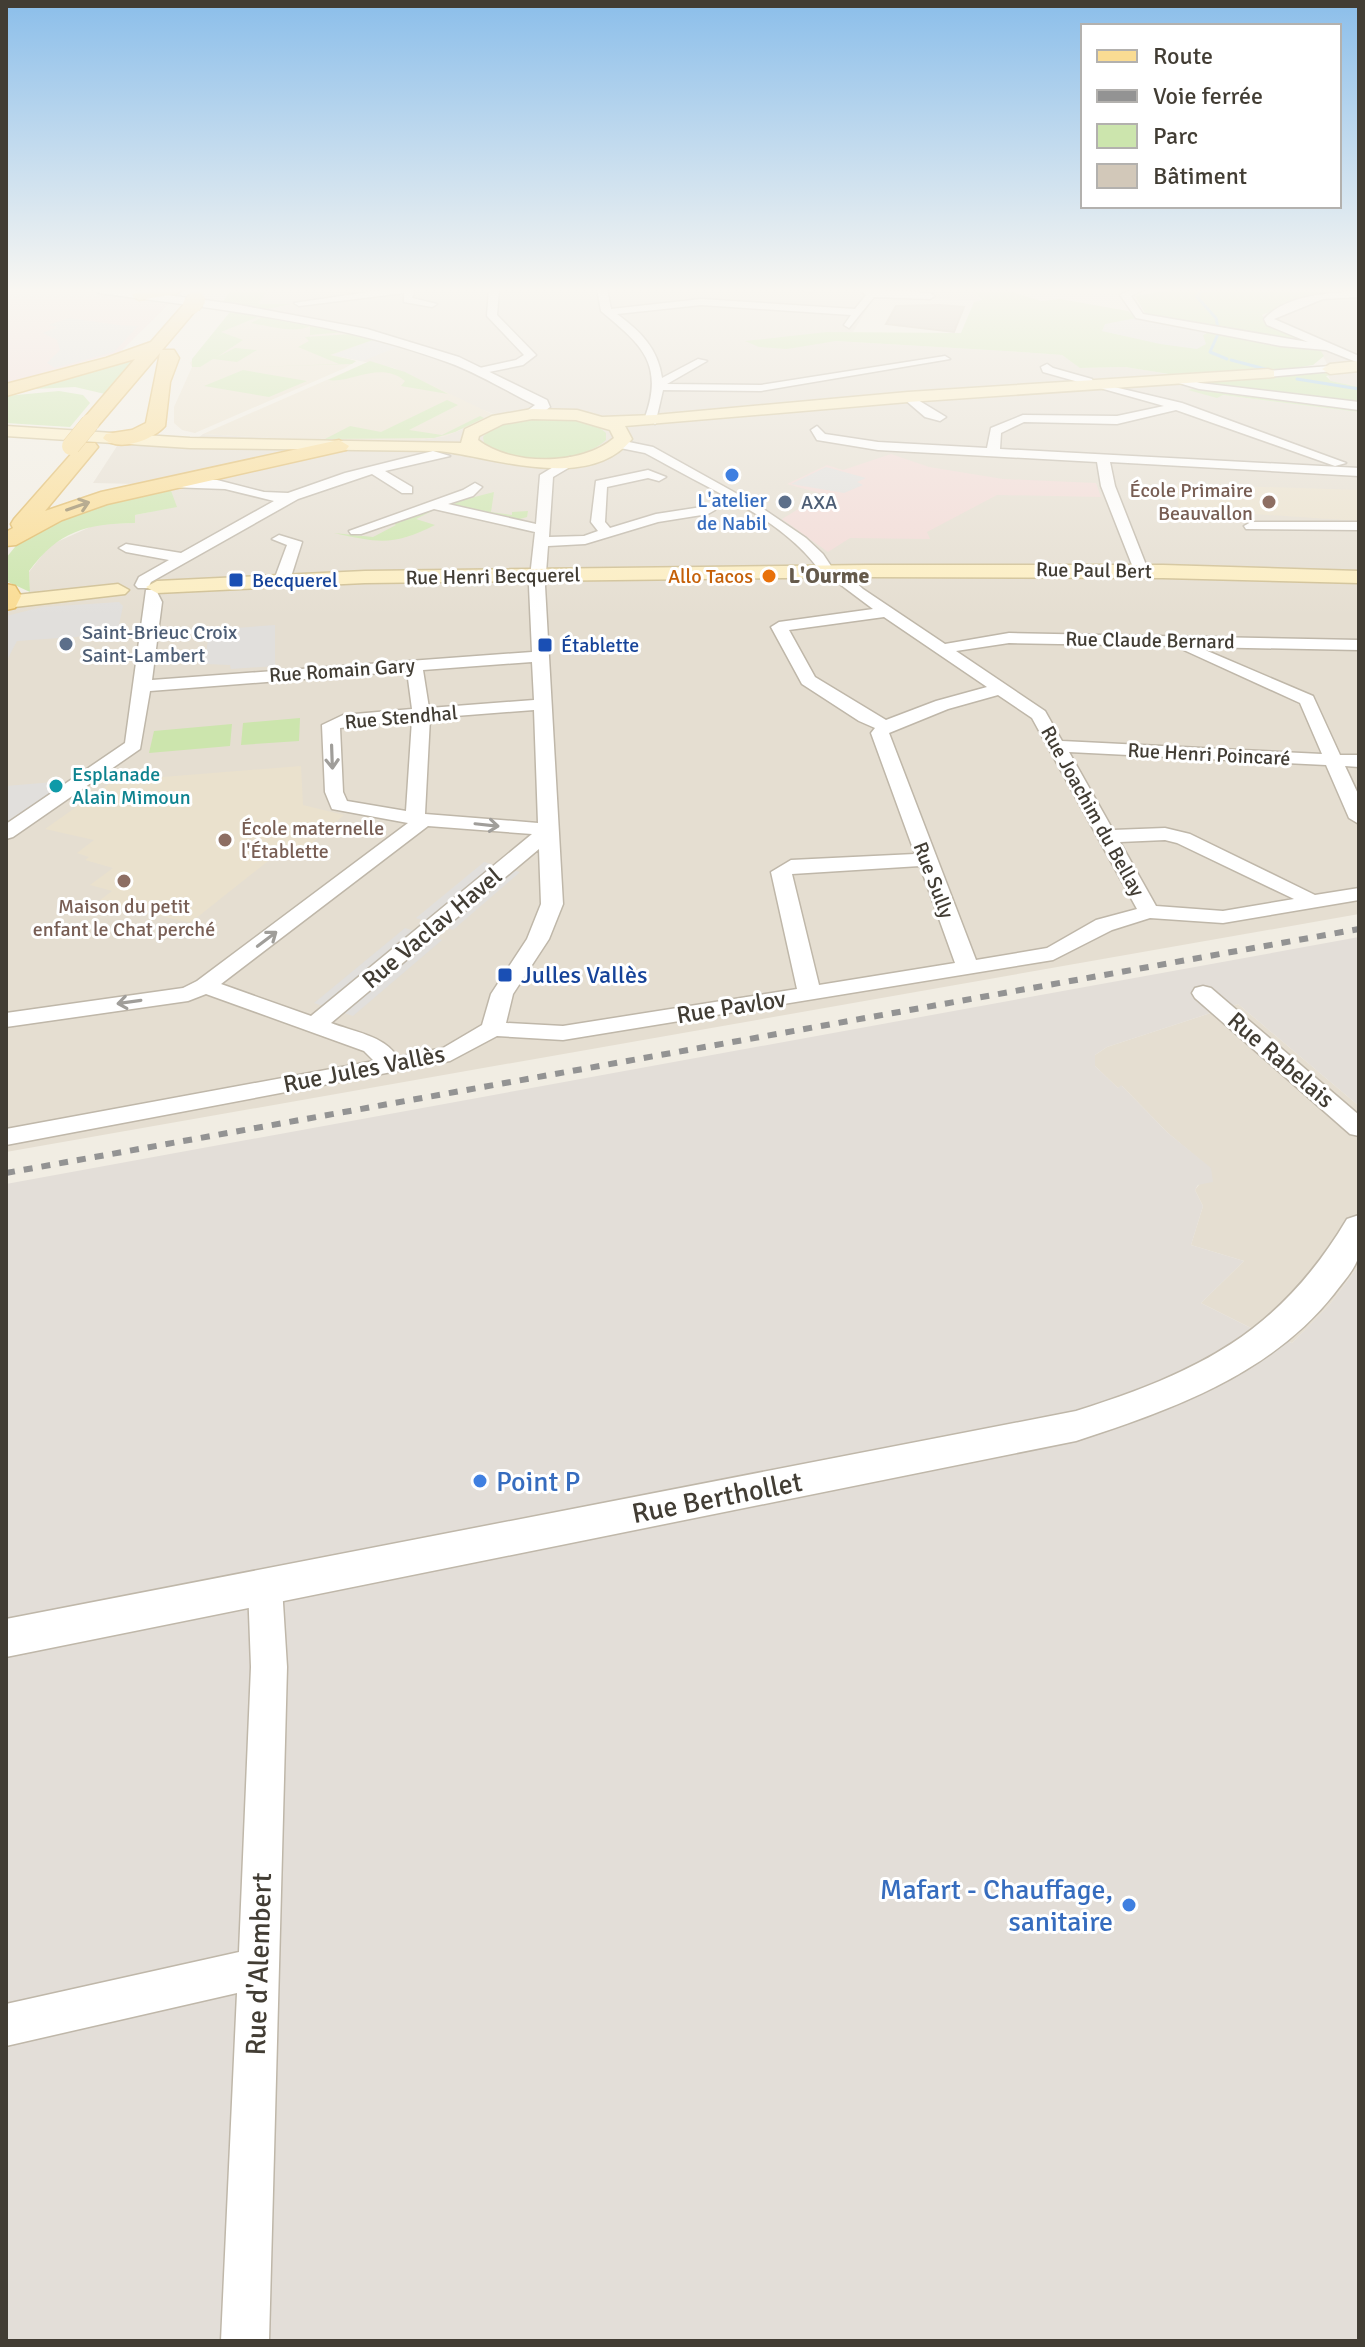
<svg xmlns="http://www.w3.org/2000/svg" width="1365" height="2347" font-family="Signika,sans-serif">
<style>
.residential{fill:#e5ded1}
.industrial{fill:#e3ded8}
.education{fill:#eae1cd}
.medical{fill:#f2dad6}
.green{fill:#cce5ad}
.parking{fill:#e1dfdc}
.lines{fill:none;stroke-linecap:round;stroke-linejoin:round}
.stream{stroke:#a0ceed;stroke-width:3}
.building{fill:#d2c8b9;stroke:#ccc0ad;stroke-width:2}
.minor-casing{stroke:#bfb7a9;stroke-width:3}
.tertiary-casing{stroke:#bfb7a9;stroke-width:3}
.secondary-casing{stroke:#d0c094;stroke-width:3}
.primary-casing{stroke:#dfb863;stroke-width:3}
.minor{fill:#fff;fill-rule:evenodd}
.tertiary{fill:#fff;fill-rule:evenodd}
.secondary{fill:#fceec2;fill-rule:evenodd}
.primary{fill:#fadc93;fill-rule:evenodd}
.rail{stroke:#939393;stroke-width:6;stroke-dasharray:9 9;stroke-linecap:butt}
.primary-bridge-casing{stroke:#dfb863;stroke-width:19;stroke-linecap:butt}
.primary-bridge{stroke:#fadc93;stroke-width:18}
.oneway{stroke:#95855f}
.oneway2{stroke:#a09e9a}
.shop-dot{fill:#3f7fe0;stroke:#fff;stroke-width:3}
.service-dot{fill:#5c6f8a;stroke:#fff;stroke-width:3}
.education-dot{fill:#8d6e63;stroke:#fff;stroke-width:3}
.food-dot{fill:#e8710a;stroke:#fff;stroke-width:3}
.transit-dot{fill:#1a4fb4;stroke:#fff;stroke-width:3}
.culture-dot{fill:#0f9aa8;stroke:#fff;stroke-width:3}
.labels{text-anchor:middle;stroke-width:6;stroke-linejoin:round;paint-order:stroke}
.far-education-label{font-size:20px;fill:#785e54;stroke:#fff;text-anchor:end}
.far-shop-label{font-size:20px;fill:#366cbe;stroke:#fff}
.far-service-label{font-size:20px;fill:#4e5e75;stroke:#fff;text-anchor:start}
.far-street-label{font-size:20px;fill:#423d34;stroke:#fff}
.far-food-label{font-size:20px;fill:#c56008;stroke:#fff;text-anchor:end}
.far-transit-label{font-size:20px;fill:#164399;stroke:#fff;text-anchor:start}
.far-culture-label{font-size:20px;fill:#0d838f;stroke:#fff;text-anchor:start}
.far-neighbourhood-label{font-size:22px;font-weight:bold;fill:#655a4b;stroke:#fff}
.street-label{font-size:24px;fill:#423d34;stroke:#fff}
.transit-label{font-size:24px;fill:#164399;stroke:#fff;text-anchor:start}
.near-shop-label{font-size:28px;fill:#366cbe;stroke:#fff;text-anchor:start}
.near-street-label{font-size:28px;fill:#423d34;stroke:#fff}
</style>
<rect width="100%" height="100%" fill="#f1ede3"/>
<g class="residential">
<polygon points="269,289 971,289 982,301 888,297 873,299 853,332 827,332 812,344 836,341 1021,352 1062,355 1081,368 1125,367 1169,374 1328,366 1319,348 1267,324 1262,316 1321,292 1359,293 1359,387 1331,381 1327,374 1192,382 1195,389 1191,389 1217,397 1223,395 1359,412 1359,914 6,1152 6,612 25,605 30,592 29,572 50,545 97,524 134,523 135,515 150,512 145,491 138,484 93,483 119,443 188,446 203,434 304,440 420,440 446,436 496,415 455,399 394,368 332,355 279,318 229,311 236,304 258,304"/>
<polygon points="1238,1004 1359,1106 1359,1265 1330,1304 1292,1343 1251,1328 1201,1303 1244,1261 1191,1245 1203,1206 1195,1190 1211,1169 1168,1133 1122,1086 1118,1088 1095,1066 1095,1055 1107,1047"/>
</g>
<polygon class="industrial" points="1359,937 1359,1106 1238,1004 1107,1047 1095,1055 1095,1066 1118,1088 1121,1085 1168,1133 1211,1168 1213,1182 1198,1185 1195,1190 1203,1206 1191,1245 1244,1261 1201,1303 1251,1328 1292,1343 1330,1304 1359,1265 1359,2341 6,2341 6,1184"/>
<g class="education">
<polygon points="230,312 279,318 373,340 334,355 356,361 345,368 195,433 182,430 174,423 174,407 192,367 190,363"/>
<polygon points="370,361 411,375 494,415 446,436 420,440 304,440 203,434"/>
<polygon points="1176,484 1359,490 1359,521 1179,509"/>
<polygon points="301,766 303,805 344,815 303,851 287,846 190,923 99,901 112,891 90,885 113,868 85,860 89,857 77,853 94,840 45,829 113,781"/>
</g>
<g class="medical">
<polygon points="6,289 78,289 171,302 120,352 6,383"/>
<polygon points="891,454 929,467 1003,479 1096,483 1101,497 997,495 927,532 930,539 850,538 828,552 782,519 823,494 787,484 827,465 843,470"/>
</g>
<g class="green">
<polygon points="232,289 269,289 258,304 291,304 267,309 222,303"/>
<polygon points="971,289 1003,289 1041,301 1060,299 1128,311 1136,318 1103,331 1126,336 1203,335 1208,332 1319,348 1324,356 1313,365 1284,370 1169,374 1125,367 1080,368 1062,355 1021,352 836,341 787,349 759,347 745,341 827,332 961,333 974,302 982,300"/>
<polygon points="1178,289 1359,289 1359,293 1321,292 1262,315 1267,324 1303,342 1146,315 1135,296"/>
<polygon points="230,312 260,316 221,332 243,340 217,357 235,348 257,350 237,362 213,359 200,367 192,367 192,359"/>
<path d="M264,316L345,332L310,335V326C295,334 268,326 251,323Z"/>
<polygon points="352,334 373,340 330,355 356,361 352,364 254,367 339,364 298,347 309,341 305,337"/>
<polygon points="134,358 105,394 75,387 14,390"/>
<path d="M370,361L405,372L448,394L401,386L405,381C380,360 351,384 328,380Z"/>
<polygon points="243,370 307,381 269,397 204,386"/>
<polygon points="1350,371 1326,376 1331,381 1359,387 1359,412 1223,395 1217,398 1188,390 1195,388 1192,382"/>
<polygon points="59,391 83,395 90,403 70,427 6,423 6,396"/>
<polygon points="447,400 458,405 409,430 442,435 480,416 484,418 455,432 434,438 325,439 350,426 381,432"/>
<path d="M534,419C558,419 588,416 606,433V440C580,464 513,465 484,443L483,437C496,422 516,421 534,419Z"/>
<path d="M170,488L177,507L135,515V523C85,524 59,531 29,571L30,592L6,581V558L19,542L56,516Z"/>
<polygon points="494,492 491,512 512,515 512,512 528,511 527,517 516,520 454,505 455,502"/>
<path d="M438,508L416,519L435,525C393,546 380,543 334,533L373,537L396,525L391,522Z"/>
<polygon points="300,718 299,741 241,745 243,723"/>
<polygon points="232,724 230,746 149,753 154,731"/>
</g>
<g class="parking">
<polygon points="69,318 118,325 138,326 114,352 55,368 47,363 60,350 57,340 43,333 58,327 48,325"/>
<polygon points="1136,318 1208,332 1203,335 1206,344 1197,349 1160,344 1102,331 1105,324"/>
<polygon points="373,340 397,347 363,361 332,355"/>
<polygon points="826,467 866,478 857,482 863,485 844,493 791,484"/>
<polygon points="119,602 123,606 117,634 17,641 6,662 6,616 42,607"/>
<polygon points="275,625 275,666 231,669 230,665 205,664 209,630"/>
<polygon points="78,780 17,823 6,824 6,786"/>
<polygon points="484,862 520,872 453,930 416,918"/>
<polygon points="405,928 442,940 353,1016 314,1003"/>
</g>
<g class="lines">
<g class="stream">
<polyline points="1216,289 1200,292 1197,297 1216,318 1218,328"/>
<polyline points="1218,334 1210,352 1227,359"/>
<polyline points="1231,360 1269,370"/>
<polyline points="1297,379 1359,389"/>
</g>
</g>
<polygon class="building" points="939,305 964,307 954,332 886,324 896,306"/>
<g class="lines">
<g class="minor-casing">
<g id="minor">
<polygon points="389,289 415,289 412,298 437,304 432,307 404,302 404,293 299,306 294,303"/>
<polygon points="489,289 499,289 497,315 536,355 523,365 479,374 473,371 475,369 516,360 524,355 487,316"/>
<path d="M597,289H607L611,309L701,299L855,309L866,295L859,289L930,293L935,296L930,299L874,297L849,328L844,325L851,315L701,305L617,314C640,331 658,348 662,378L698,359L707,361L667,384L761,385L945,356L950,359L761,391L663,390L657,416L661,420L655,424L645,417C665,362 639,343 601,311Z"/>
<polygon points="796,289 816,289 811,292"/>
<path d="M1132,289H1145L1131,296L1143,314L1308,342L1267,325L1264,319C1285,295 1329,293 1359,291V297L1323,299L1274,319L1359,356V363L1326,350L1281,346L1136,318L1120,295Z"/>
<polygon points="1047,364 1053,368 1092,379 1093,382 1182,403 1346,463 1335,466 1176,410 1117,424 1024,422 1001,433 1000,449 1359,468 1359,476 1110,462 1115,486 1148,570 1141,574 1134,570 1101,486 1097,462 878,450 817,440 811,430 817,426 825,434 878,442 987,448 991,428 1023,415 1117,416 1164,406 1043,372 1041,367"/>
<polygon points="1330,366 1336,369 1334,371 1268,377 1262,374 1268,371"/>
<polygon points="1176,376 1200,383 1359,402 1359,410 1199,389 1172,381 1170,379"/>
<polygon points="908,394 946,417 940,421 925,417 904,399 902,397"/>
<path d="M619,440L653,447L759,506L806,538L823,554L835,572L828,576L823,575C786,520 714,492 658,460L645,453L615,447L613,444Z"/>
<polygon points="433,451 450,456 385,471 412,487 412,493 402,493 372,474 298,499 151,582 148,588 138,588 135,585 139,577 169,560 126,552 119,548 126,544 181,553 274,501 225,489 169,487 164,486 164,480 217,480 264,492 288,493 345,473"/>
<path d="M570,457L575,458V464L553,477L549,537L584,536L598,531L591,522L596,481L648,470L666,477L659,481L648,478L607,487L605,522L610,528L656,514L708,506L715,510L708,514L658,522L585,544L548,546L545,586L563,904L549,939L513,994L506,1023L563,1026L797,989L771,872L791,860L915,854L871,733L875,728L859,721L802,684L771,627L779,622L873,609L841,585L836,571L843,567L848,568L853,580L863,589L945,644L1009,633L1359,640V650L1198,647L1313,696L1340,755H1359V767L1345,766L1359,796V824L1349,818L1326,765L1069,752L1113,830L1165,828L1190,834L1315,895L1359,888V900L1223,923L1150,918L1112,930L1053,960L563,1040L497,1036L450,1061L6,1145V1129L374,1061L364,1051L206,994L188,1001L6,1027V1013L183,988L197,981L408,823L332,809L325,792L322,725L343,715L412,709L407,671L150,691L140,749L13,837L6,839V824L125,743L146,590H156L162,602L152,680L532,652L529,586L535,532L434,509L361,534H351L349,531L463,490L475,483L482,487L473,496L448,504L536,524L540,475ZM884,617L987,687L936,701L886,720L815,677L789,630ZM1009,643L1175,646L1300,703L1322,754L1062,741L1045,711L956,651ZM532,662L534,700L429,708L423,670ZM998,695L1032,718L1137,909L1096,920L1047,948L976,960L889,733L948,709ZM534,710L538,823L425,814L430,718ZM412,720L406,811L347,801L343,792L340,728ZM428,826L532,834L311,1016L221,984ZM1165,840L1177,843L1294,899L1223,911L1156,906L1120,842ZM539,849L541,904L527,939L491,994L482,1025L443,1048L397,1057C386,1036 351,1031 331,1023ZM920,866L955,963L819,985L792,874Z"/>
<polygon points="1251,522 1359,522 1359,530 1246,529 1244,526"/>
<polygon points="279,535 302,542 290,580 282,585 274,580 287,545 272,539"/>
<polygon points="1203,986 1211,988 1359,1115 1359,1136 1350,1134 1195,998 1192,993 1195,988"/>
<polygon points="265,1572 277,1577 282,1587 287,1667 269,2341 221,2341 237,1993 6,2046 6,2004 239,1952 251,1667 248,1587 253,1577"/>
</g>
</g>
<g class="tertiary-casing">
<g id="tertiary">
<path d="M93,289H123L234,304L367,329L459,357L547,400L550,407L537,417H527V411L535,405C506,391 478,373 447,362C335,321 216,309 99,293Z"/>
<path d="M1359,1215C1359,1228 1362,1246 1358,1258C1354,1271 1342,1283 1334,1294C1270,1375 1171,1410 1076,1441L6,1657V1619L1076,1411C1199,1372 1279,1333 1347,1219Z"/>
</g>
</g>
<g class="secondary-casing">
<g id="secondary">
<polygon points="1359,361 1359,371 1330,374 1322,369 1330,364"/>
<path d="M1268,369L1274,371V377L908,402L625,426L632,439C588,493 494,457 439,451L190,448L6,436V426L190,438L461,443L465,429L492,416L532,409L577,410L602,417L655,415L908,392ZM532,419L576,420L610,430L614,438C582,466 511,466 478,440L479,436L503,424Z"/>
<polygon points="868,565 1163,565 1359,571 1359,583 1163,578 868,577 365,583 157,593 146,587 157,581 365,571"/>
<polygon points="118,584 129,590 125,594 6,608 7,596"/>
</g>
</g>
<g class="primary-casing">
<g id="primary">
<polygon points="149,289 184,289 176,294 139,300 131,295"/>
<path d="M192,300L200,305L162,350H174L179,358L170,382L165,426C153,440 118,453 103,438L106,434L132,430L146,423L160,353L97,427L90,429L80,423L135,359L6,396V384L106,358L151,342L186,302Z"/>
<polygon points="339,440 349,446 346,450 107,504 62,520 16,545 6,546 6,532 13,528 11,524 14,519 81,443 95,443 98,447 45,511 101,492"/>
<polygon points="6,584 15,586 21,596 15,608 6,610"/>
</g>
</g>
<use href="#minor" class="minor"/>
<use href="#tertiary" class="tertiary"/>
<use href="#secondary" class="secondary"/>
<use href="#primary" class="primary"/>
<polyline class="rail" points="6,1173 1359,929"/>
<g class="primary-bridge-casing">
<g id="primary-bridge">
<polyline points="192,305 196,300"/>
<polyline points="71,446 90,423"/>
</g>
</g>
<use href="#primary-bridge" class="primary-bridge"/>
</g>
<defs><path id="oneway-shaft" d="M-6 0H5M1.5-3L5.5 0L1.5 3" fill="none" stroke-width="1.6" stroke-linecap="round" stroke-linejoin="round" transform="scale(2)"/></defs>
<use class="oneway" href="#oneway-shaft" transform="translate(78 506) rotate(-19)"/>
<g class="oneway2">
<use href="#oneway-shaft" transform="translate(332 757) rotate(88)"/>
<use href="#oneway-shaft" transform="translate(487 825) rotate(6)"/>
<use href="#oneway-shaft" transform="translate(267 939) rotate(-37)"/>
<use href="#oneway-shaft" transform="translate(129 1002) rotate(172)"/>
</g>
<linearGradient id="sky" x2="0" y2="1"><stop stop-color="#8bbeea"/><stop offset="0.47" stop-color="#f9f7f2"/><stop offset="1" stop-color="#f9f7f2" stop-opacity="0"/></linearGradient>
<rect width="1365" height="617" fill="url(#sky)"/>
<g class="shop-dot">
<circle cx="732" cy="475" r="8"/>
<circle cx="480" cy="1481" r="8"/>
<circle cx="1129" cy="1905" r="8"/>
</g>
<g class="service-dot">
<circle cx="785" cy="502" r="8"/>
<circle cx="66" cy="644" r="8"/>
</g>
<g class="education-dot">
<circle cx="1269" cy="502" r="8"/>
<circle cx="225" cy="840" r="8"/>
<circle cx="124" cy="881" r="8"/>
</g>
<circle class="food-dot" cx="769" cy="576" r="8"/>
<g class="transit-dot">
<rect x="228" y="572" width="16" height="16" rx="4"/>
<rect x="537" y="637" width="16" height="16" rx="4"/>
<rect x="497" y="967" width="16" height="16" rx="4"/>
</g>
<circle class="culture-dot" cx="56" cy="786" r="8"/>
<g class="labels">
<g class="far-education-label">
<text x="1253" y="497">École Primaire<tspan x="1253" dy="23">Beauvallon</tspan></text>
<text x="241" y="835" text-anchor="start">École maternelle<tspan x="241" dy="23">l'Établette</tspan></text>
<text x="124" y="913" text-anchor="middle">Maison du petit<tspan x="124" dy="23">enfant le Chat perché</tspan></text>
</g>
<g class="far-shop-label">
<text x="732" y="507">L'atelier<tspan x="732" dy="23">de Nabil</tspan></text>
</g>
<g class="far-service-label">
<text x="801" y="509">AXA</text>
<text x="82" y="639">Saint-Brieuc Croix<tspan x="82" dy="23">Saint-Lambert</tspan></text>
</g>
<g class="far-street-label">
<text transform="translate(1094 570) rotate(1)" y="7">Rue Paul Bert</text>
<text transform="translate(493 576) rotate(-1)" y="7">Rue Henri Becquerel</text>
<text transform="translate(1150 640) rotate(1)" y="7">Rue Claude Bernard</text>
<text transform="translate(342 670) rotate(-4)" y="7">Rue Romain Gary</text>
<text transform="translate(401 717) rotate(-5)" y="7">Rue Stendhal</text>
<text transform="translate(1209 754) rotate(3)" y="7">Rue Henri Poincaré</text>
<text transform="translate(1093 811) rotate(61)" y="7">Rue Joachim du Bellay</text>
<text transform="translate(934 880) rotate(69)" y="7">Rue Sully</text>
</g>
<g class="far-food-label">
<text x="753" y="583">Allo Tacos</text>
</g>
<g class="far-transit-label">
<text x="252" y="587">Becquerel</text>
<text x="561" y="652">Établette</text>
</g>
<g class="far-culture-label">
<text x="72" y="781">Esplanade<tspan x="72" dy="23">Alain Mimoun</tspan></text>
</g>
<g class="far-neighbourhood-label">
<text x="829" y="583">L'Ourme</text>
</g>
<g class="street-label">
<text transform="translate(432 928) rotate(-40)" y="8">Rue Vaclav Havel</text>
<text transform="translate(731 1007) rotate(-9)" y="8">Rue Pavlov</text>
<text transform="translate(1281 1060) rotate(41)" y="8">Rue Rabelais</text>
<text transform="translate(364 1069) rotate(-11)" y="8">Rue Jules Vallès</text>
</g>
<g class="transit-label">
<text x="521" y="983">Julles Vallès</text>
</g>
<g class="near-shop-label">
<text x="496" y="1491">Point P</text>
<text x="1113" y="1899" text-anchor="end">Mafart - Chauffage,<tspan x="1113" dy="32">sanitaire</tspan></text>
</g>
<g class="near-street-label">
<text transform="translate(717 1497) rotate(-11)" y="10">Rue Berthollet</text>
<text transform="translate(258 1964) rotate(-88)" y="10">Rue d'Alembert</text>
</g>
</g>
<rect width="1365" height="2347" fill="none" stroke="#423d34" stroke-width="16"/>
<rect x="1081" y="24" width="260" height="184" fill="#ffffff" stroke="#b3b1ae" stroke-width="2"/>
<rect x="1097" y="50" width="40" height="12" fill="#fadc93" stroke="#b3b1ae" stroke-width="2"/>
<text x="1153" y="64" font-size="24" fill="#423d34">Route</text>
<rect x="1097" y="90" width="40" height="12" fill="#939393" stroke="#b3b1ae" stroke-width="2"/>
<text x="1153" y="104" font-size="24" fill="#423d34">Voie ferrée</text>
<rect x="1097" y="124" width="40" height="24" fill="#cce5ad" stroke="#b3b1ae" stroke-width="2"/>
<text x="1153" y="144" font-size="24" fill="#423d34">Parc</text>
<rect x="1097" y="164" width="40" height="24" fill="#d2c8b9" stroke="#b3b1ae" stroke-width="2"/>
<text x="1153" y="184" font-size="24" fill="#423d34">Bâtiment</text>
</svg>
